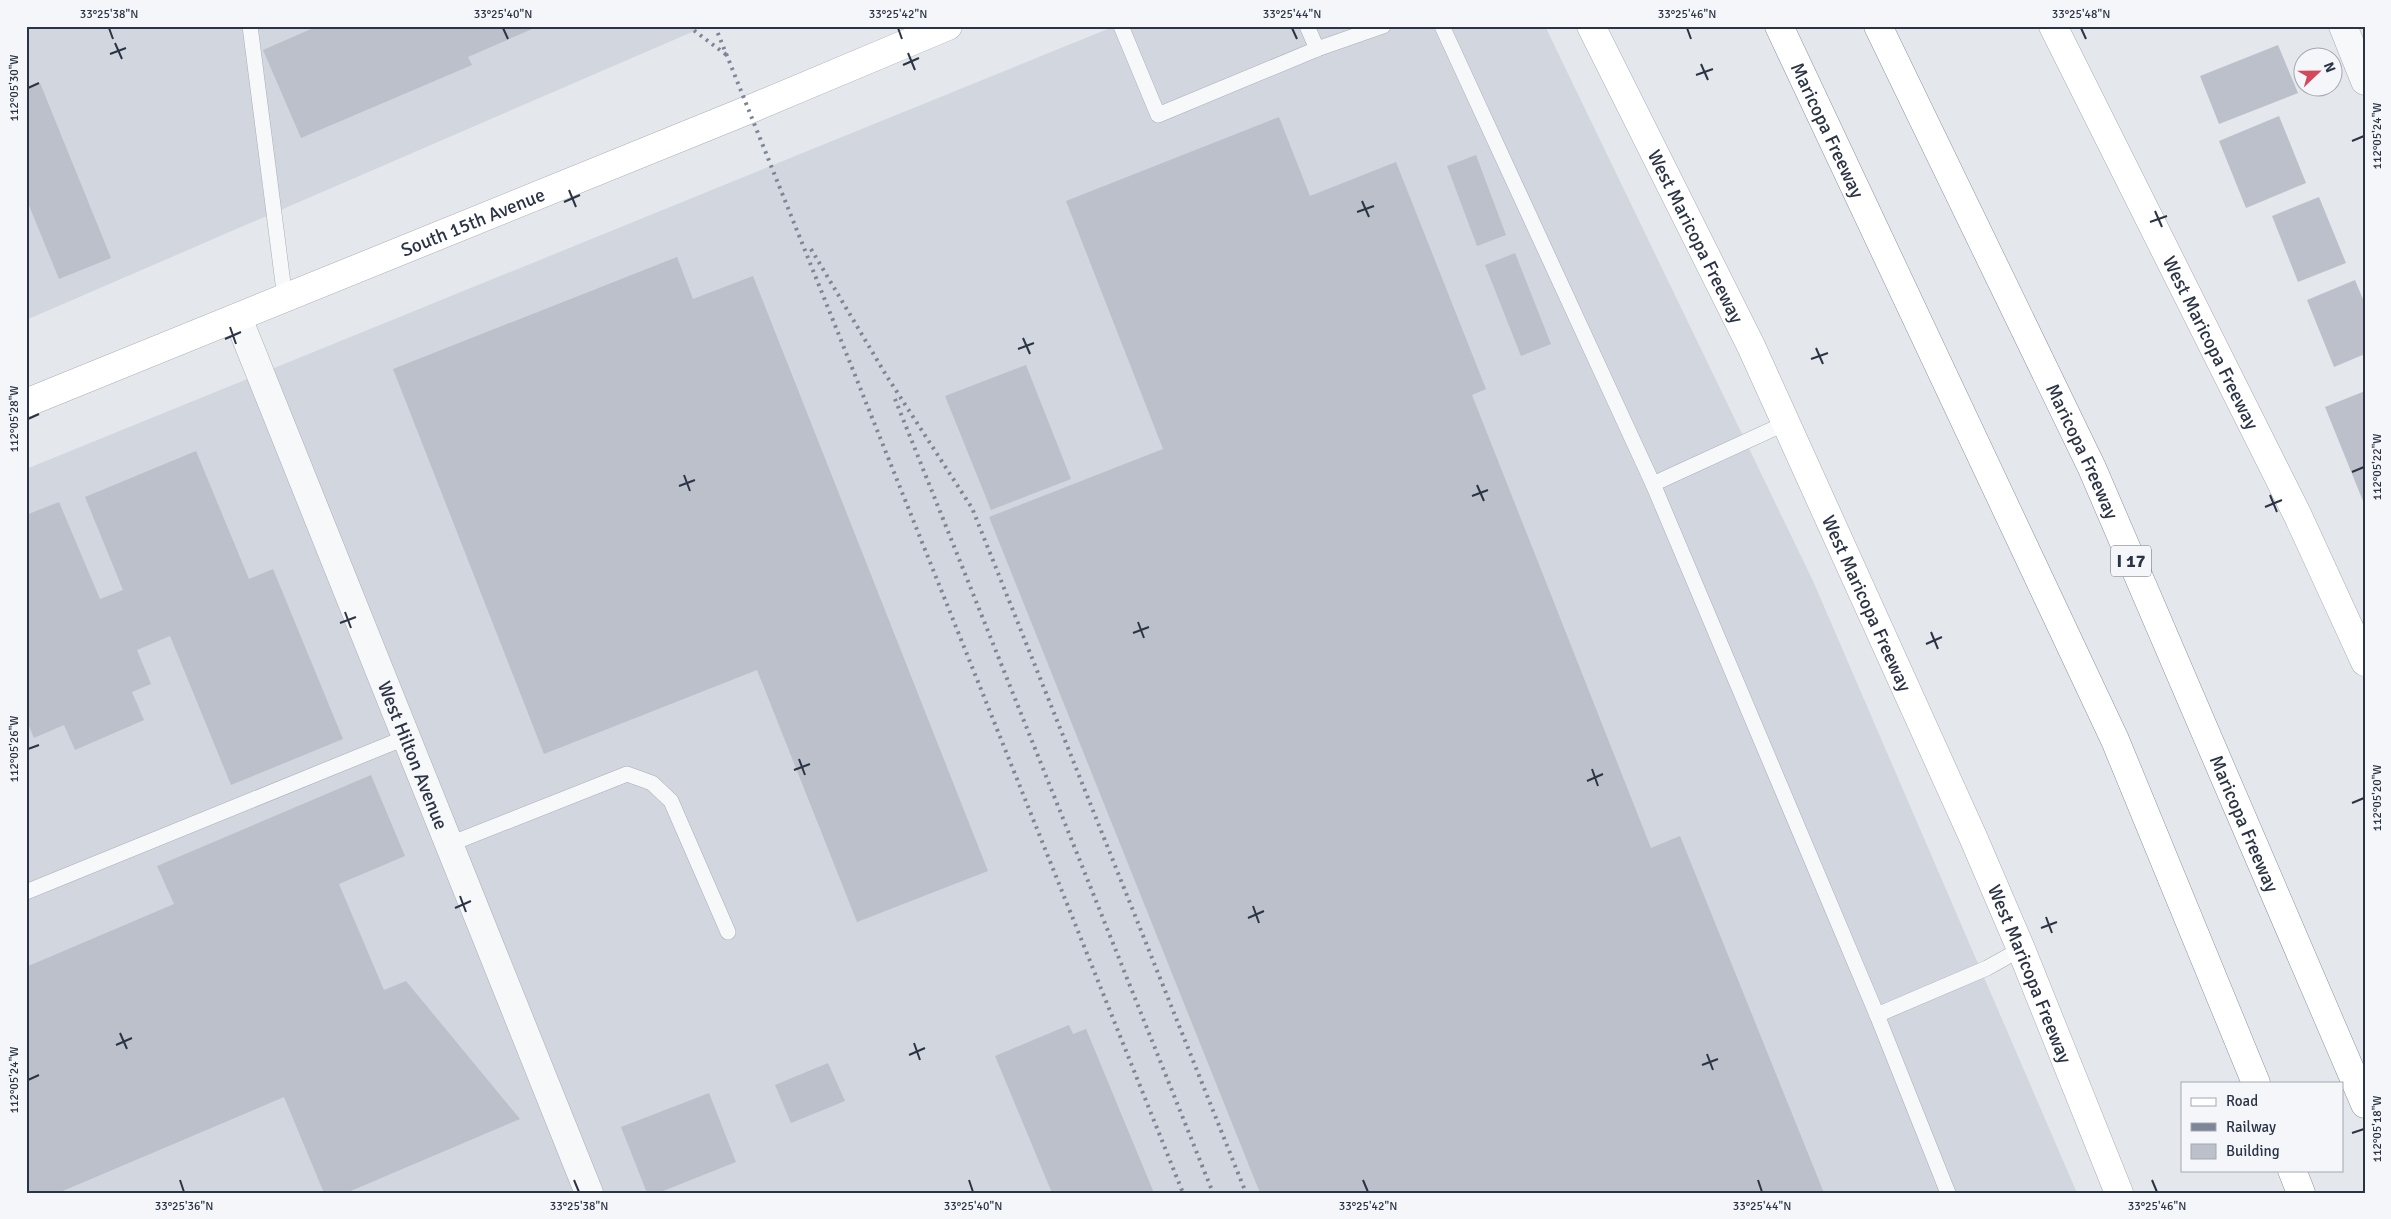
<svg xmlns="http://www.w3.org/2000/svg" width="2391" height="1219" font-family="Signika,sans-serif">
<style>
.built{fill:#d2d6de}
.building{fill:#bbc0ca}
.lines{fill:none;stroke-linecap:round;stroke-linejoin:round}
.service-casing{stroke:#a9aeb7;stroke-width:16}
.minor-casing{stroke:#a9aeb7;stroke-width:29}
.secondary-casing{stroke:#a9aeb7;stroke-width:29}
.motorway-casing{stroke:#8b94a3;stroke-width:29}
.service{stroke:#f7f8fa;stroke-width:15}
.minor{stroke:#f7f8fa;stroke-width:28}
.secondary{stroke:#fff;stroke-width:28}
.motorway{stroke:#fff;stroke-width:28}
.rail{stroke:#7d8696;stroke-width:4;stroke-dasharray:2.5 5;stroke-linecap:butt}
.ticks{fill:none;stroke:#2b3445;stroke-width:2}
.labels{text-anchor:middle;stroke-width:4;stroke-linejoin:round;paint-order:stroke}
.shield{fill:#f4f6f9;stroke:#676e7b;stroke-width:1}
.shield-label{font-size:18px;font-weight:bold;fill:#2b3445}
.street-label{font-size:19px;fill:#2b3445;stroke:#f4f6f9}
.neatline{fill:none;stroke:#2b3445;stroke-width:2}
.ticks-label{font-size:12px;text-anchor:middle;fill:#2b3445}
</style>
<rect width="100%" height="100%" fill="#e4e7ec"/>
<g class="built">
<polygon points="26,26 706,26 26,320"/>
<polygon points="1115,26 1545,26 1813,581 2077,1193 26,1193 26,469"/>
</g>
<g class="building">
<polygon points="318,26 539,26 468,57 472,65 301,138 263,50"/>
<polygon points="2278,45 2298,93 2219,124 2200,76"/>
<polygon points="40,83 111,258 59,279 26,198 26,89"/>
<polygon points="2279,116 2306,183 2246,208 2219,141"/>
<polygon points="1279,117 1310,196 1396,162 1486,389 1472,395 1651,848 1680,836 1824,1193 1260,1193 989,517 1163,449 1066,201"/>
<polygon points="1476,155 1506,235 1477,246 1447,166"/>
<polygon points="2319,197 2346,263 2298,282 2272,216"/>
<polygon points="1515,253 1551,344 1521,356 1485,265"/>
<polygon points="677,257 693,299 753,276 988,871 857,922 757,670 544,754 393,369"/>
<polygon points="2355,280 2365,304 2365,354 2334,367 2307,300"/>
<polygon points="1026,365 1071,479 991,510 945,396"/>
<polygon points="2365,391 2365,506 2325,407"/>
<polygon points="196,451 249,579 273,569 343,739 231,785 170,636 137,650 151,684 132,692 144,720 75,750 64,725 34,738 26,719 26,515 59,502 100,599 123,590 85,497"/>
<polygon points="371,775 405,856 339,884 384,990 406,981 520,1119 346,1193 324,1193 284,1097 58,1193 26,1193 26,967 174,904 157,866"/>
<polygon points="1069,1025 1073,1034 1086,1029 1154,1193 1052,1193 995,1056"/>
<polygon points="828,1063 845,1101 791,1123 775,1085"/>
<polygon points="709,1093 736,1162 658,1193 647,1193 621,1127"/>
</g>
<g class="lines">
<g class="service-casing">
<g id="service">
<polyline points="250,26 285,299"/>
<polyline points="1121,26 1158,115 1317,49 1383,26"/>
<polyline points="1307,26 1317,49"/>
<polyline points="1442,26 1653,484 1877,1015 1987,968 2021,949"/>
<polyline points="1653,484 1786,423"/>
<polyline points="450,844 627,774 652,783 671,801 728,932"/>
<polyline points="26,892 407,737"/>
<polyline points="1877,1015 1948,1193"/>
</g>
</g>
<g class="minor-casing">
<g id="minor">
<polyline points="2343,26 2365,81"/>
<path id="s1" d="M238,318L589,1193"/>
</g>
</g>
<g class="secondary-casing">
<g id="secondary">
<path id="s2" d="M1591,26L1751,346L1973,837L2021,949L2119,1193"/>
<path id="s3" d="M2053,26L2298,516L2365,662"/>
<path id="s4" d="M26,403L748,110L948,26"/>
</g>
</g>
<g class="motorway-casing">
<g id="motorway">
<path id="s5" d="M1779,26L2115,740L2256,1083"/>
<path id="s6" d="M1878,26L2092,468L2365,1104"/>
<polyline points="2292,1170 2301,1193"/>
</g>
</g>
<use href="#service" class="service"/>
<use href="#minor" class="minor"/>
<use href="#secondary" class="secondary"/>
<use href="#motorway" class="motorway"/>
<g class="rail">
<polyline points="688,26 728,56"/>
<polyline points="715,26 1183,1193"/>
<polyline points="811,249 886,375 972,508 1246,1193"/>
<polyline points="895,399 1213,1193"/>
</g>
</g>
<path class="ticks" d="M109,28L113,39M503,28L508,39M898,28L902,39M1292,28L1297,39M1687,28L1691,39M2081,28L2086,39M115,43L122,59M908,53L915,70M110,54L126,48M1701,64L1708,80M903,65L919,58M1696,75L1713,69M28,88L39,83M2352,141L2364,136M569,190L576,207M1362,201L1369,217M564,202L580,195M2155,211L2162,227M1357,212L1374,206M2150,222L2167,216M230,327L236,344M1023,338L1030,354M225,339L241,332M1816,348L1823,364M1018,349L1034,343M1811,359L1828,353M28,419L39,414M2352,472L2364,467M684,475L690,491M1477,485L1484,501M679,486L695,480M2270,495L2277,512M1472,496L1488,490M2265,507L2282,500M345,612L351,628M1138,622L1144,638M340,623L356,617M1931,632L1938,649M1133,633L1149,627M1926,644L1942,637M28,749L39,745M799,759L805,775M1592,769L1598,786M794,770L810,764M1587,781L1603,774M2352,803L2364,798M460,896L466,912M1253,906L1259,923M455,908L471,901M2046,917L2052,933M1248,918L1264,911M2041,928L2057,922M120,1033L127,1049M914,1043L920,1060M116,1045L132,1038M1707,1054L1713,1070M909,1055L925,1048M1702,1065L1718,1059M28,1080L39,1075M2352,1133L2364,1129M180,1180L184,1192M574,1180L579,1192M969,1180L973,1192M1363,1180L1368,1192M1758,1180L1762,1192M2152,1180L2157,1192"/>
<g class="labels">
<rect class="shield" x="2111" y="545.5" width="40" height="31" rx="4"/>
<g class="shield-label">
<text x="2131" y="567">I 17</text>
</g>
<g class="street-label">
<text dy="7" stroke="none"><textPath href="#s5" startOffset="115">Maricopa Freeway</textPath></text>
<text dy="7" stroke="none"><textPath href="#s4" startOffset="482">South 15th Avenue</textPath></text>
<text dy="7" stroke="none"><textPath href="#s2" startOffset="235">West Maricopa Freeway</textPath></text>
<text dy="7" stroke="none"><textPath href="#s3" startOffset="354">West Maricopa Freeway</textPath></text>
<text dy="7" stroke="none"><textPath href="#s6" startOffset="472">Maricopa Freeway</textPath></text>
<text dy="7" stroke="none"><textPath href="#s2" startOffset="640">West Maricopa Freeway</textPath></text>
<text dy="7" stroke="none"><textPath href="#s1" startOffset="471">West Hilton Avenue</textPath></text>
<text dy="7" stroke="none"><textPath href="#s6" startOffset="878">Maricopa Freeway</textPath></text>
<text dy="7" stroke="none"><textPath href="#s2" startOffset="1045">West Maricopa Freeway</textPath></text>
</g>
</g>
<rect width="2391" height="1219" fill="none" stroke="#f4f6f9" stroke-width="55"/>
<rect x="2181" y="1082" width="162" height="90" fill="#f4f6f9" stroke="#a4a8b1"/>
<rect x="2191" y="1098" width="25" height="8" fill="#ffffff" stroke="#a4a8b1"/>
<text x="2226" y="1106" font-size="15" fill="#2b3445">Road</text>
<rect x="2191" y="1123" width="25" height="8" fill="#7d8696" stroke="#a4a8b1"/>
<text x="2226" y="1132" font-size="15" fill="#2b3445">Railway</text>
<rect x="2191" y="1144" width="25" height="15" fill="#bbc0ca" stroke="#a4a8b1"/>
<text x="2226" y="1156" font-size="15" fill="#2b3445">Building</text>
<g transform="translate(2318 72) rotate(68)"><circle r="24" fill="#f4f6f9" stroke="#a4a8b1"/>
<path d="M0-4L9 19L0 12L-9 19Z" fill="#d1495b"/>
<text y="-8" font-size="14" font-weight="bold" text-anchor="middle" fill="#2b3445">N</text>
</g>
<rect x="28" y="28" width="2336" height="1164" class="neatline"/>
<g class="ticks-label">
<text x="109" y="18">33°25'38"N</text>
<text x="503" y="18">33°25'40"N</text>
<text x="898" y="18">33°25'42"N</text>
<text x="1292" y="18">33°25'44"N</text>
<text x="1687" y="18">33°25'46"N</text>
<text x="2081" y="18">33°25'48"N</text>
<text transform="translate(14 88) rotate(-90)" y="4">112°05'30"W</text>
<text transform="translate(2377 136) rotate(-90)" y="4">112°05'24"W</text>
<text transform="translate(14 419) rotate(-90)" y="4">112°05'28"W</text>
<text transform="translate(2377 467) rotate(-90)" y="4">112°05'22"W</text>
<text transform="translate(14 749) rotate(-90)" y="4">112°05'26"W</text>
<text transform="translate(2377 798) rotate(-90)" y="4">112°05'20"W</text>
<text transform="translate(14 1080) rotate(-90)" y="4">112°05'24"W</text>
<text transform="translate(2377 1129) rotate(-90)" y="4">112°05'18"W</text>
<text x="184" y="1210">33°25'36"N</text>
<text x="579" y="1210">33°25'38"N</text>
<text x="973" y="1210">33°25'40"N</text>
<text x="1368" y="1210">33°25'42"N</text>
<text x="1762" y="1210">33°25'44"N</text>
<text x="2157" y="1210">33°25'46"N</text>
</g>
</svg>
